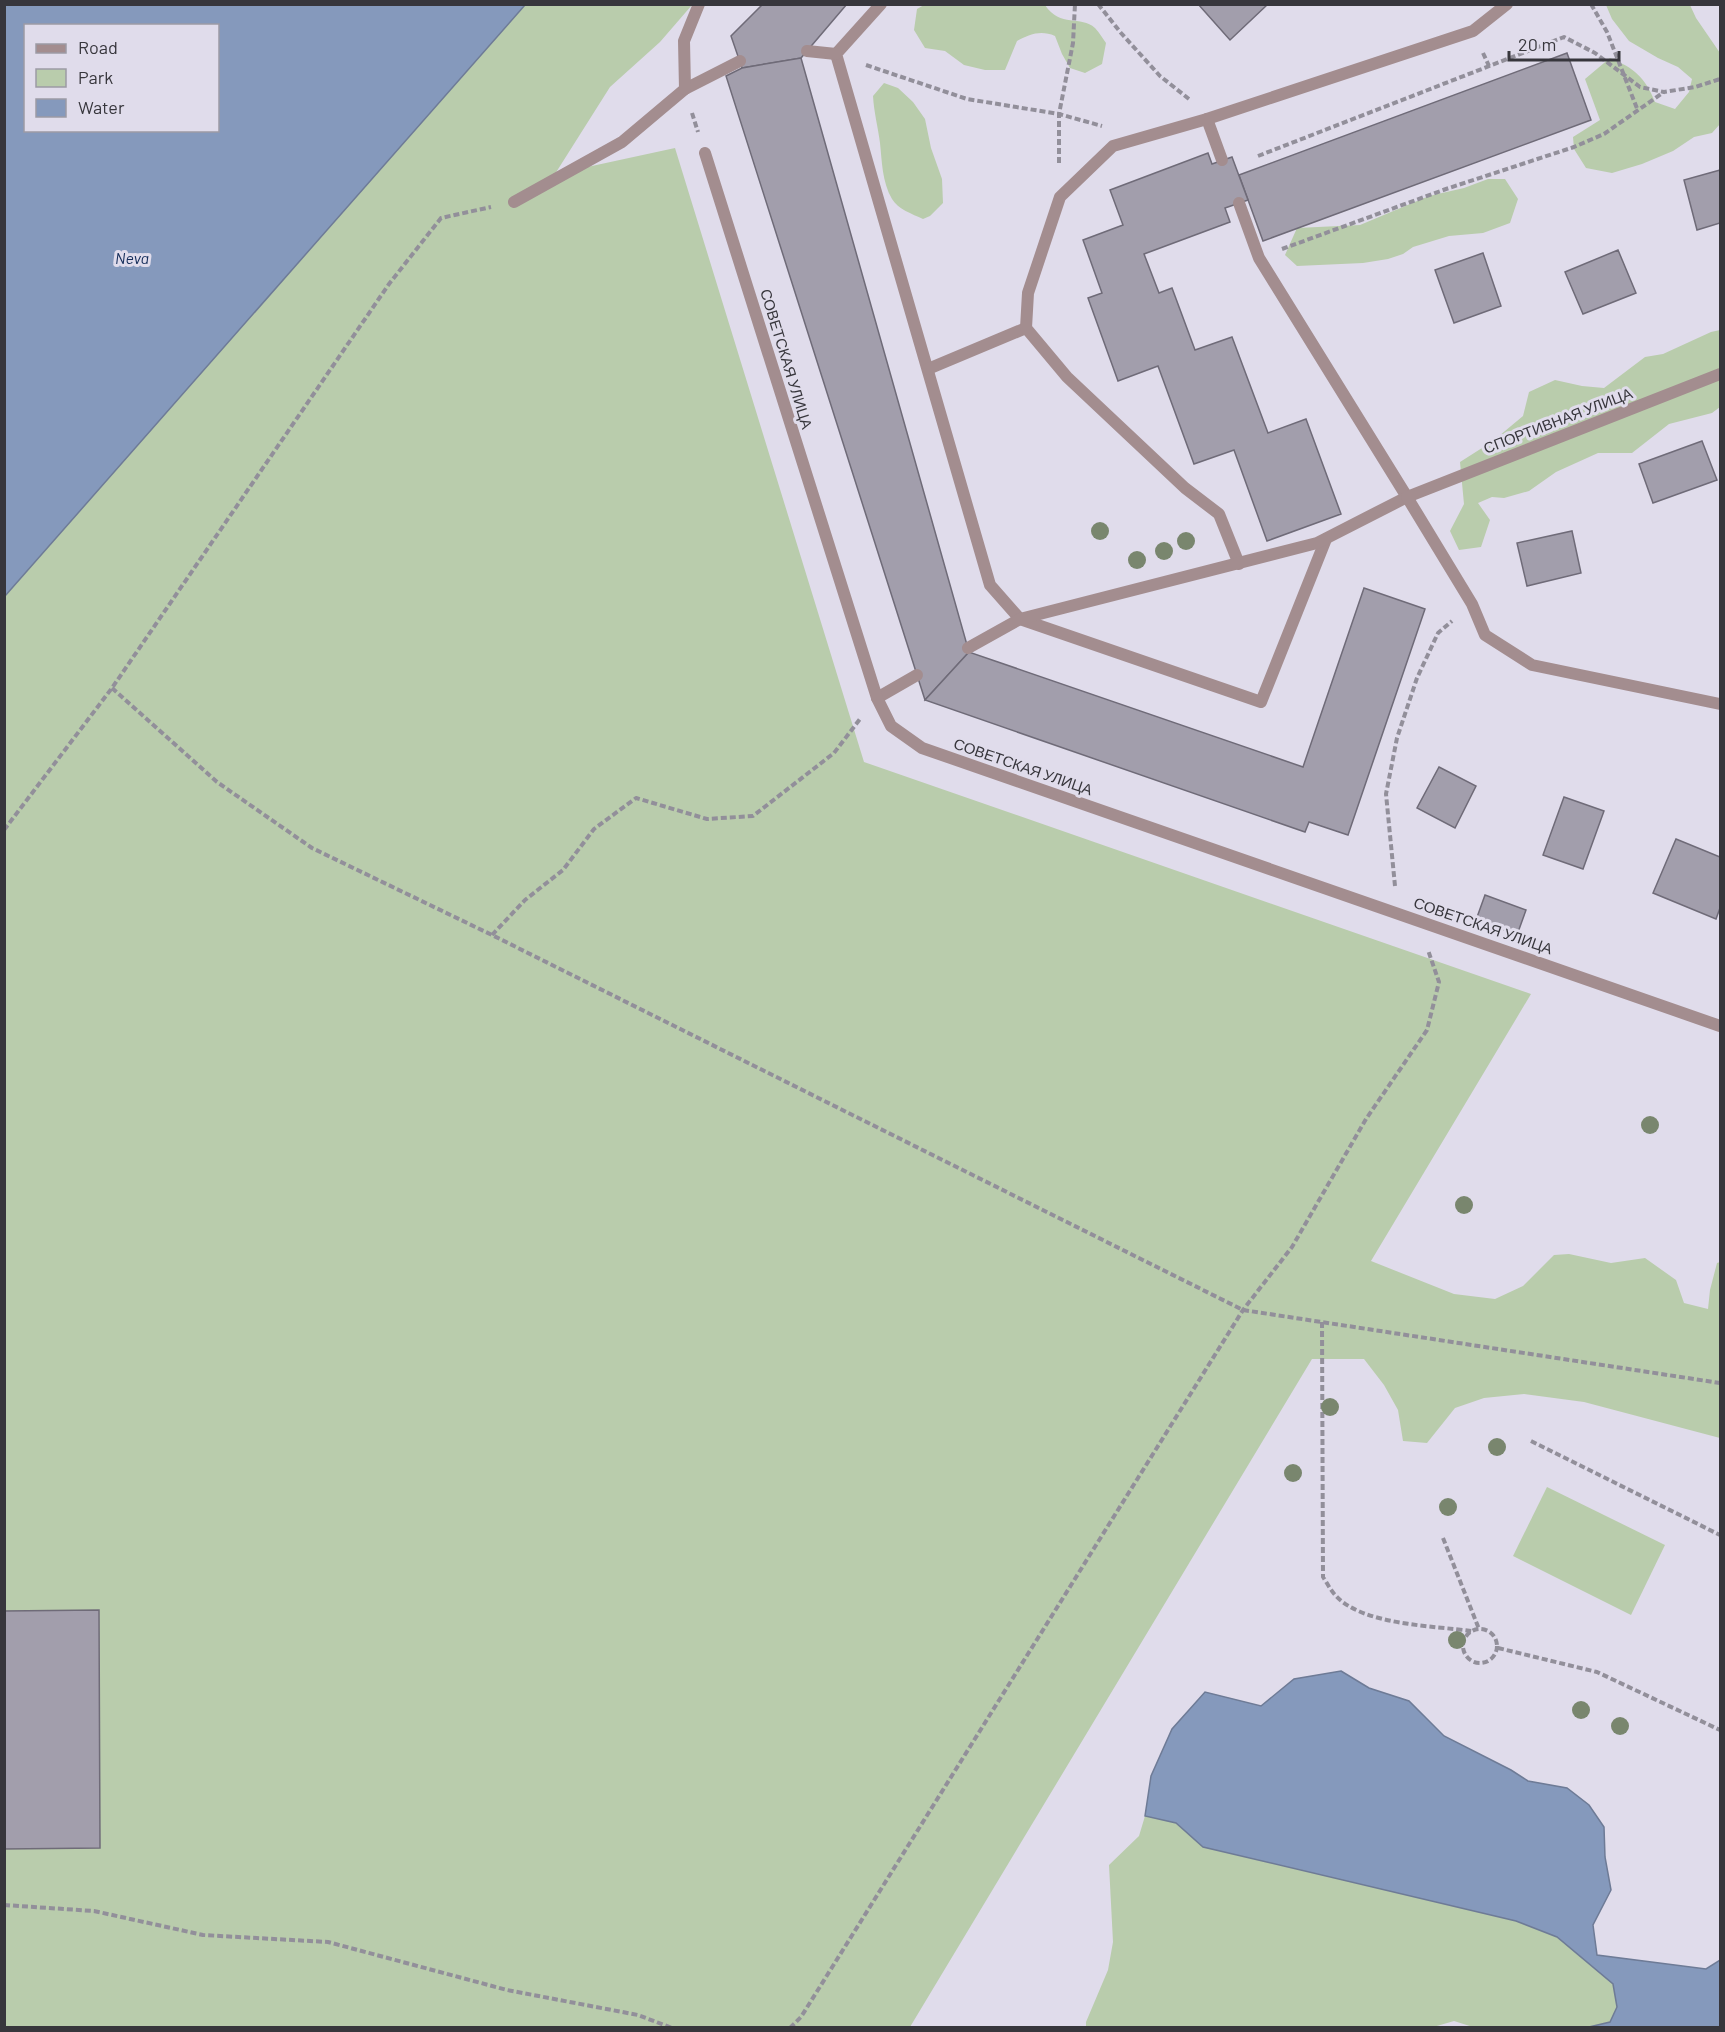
<svg xmlns="http://www.w3.org/2000/svg" width="1725" height="2032" font-family="Barlow,sans-serif">
<style>
.green{fill:#b9ccac}
.water{fill:#8599bc;stroke:#6e7b96;stroke-width:1.5;fill-rule:evenodd}
.building{fill:#a29eac;stroke:#6f6b78;stroke-width:1.5}
.lines{fill:none;stroke-linecap:round;stroke-linejoin:round}
.path{stroke:#928f9a;stroke-width:4;stroke-dasharray:6 3;stroke-linecap:butt}
.service{stroke:#a38d8f;stroke-width:12}
.minor{stroke:#a38d8f;stroke-width:12}
.tree{fill:#79866e}
.labels{text-anchor:middle;stroke-width:6;stroke-linejoin:round;paint-order:stroke}
.street-label{font-size:15px;fill:#37363c;stroke:#e0dceb}
.water-label{font-size:16px;font-style:italic;fill:#152d5a;stroke:#e0dceb}
</style>
<rect width="100%" height="100%" fill="#e0dceb"/>
<g class="green">
<polygon points="525,5 692,5 660,42 610,87 555,174 675,148 864,762 1531,994 1371,1261 1454,1294 1495,1299 1523,1286 1554,1255 1569,1254 1611,1263 1645,1258 1676,1280 1684,1303 1708,1309 1710,1290 1717,1263 1720,1262 1720,1438 1584,1402 1524,1394 1484,1398 1455,1408 1427,1443 1403,1441 1398,1410 1384,1385 1364,1359 1312,1359 910,2027 5,2028 5,596"/>
<path d="M924,5H1045C1060,28 1081,15 1095,28C1099,32 1103,39 1106,43L1102,64L1085,73L1070,68L1062,54L1055,36C1041,30 1030,34 1017,41L1005,70H985L964,65L945,51L925,48L914,30L917,9Z"/>
<path d="M1606,5H1690L1696,18L1720,53V124L1712,133L1694,137L1673,151L1642,164L1612,173L1586,168L1574,149L1573,137L1600,120L1585,79L1610,58C1634,68 1645,77 1655,102L1675,109L1689,92L1692,79L1678,67L1658,58L1629,41L1612,19Z"/>
<path d="M884,83L898,88L913,102L925,119L931,148L942,179L943,203L930,216L923,219C912,214 898,209 892,199C882,182 882,161 880,143C878,127 874,113 873,96Z"/>
<polygon points="1488,179 1505,179 1518,199 1510,223 1483,233 1449,236 1413,247 1403,254 1388,259 1363,263 1297,266 1285,255 1297,228 1360,225 1429,196 1464,188"/>
<polygon points="1720,330 1720,407 1712,413 1669,424 1632,453 1598,453 1556,472 1529,491 1504,498 1492,497 1478,503 1490,520 1481,547 1459,550 1450,531 1464,504 1460,462 1493,441 1523,416 1529,392 1555,380 1582,386 1604,388 1645,357 1663,354 1711,332"/>
<polygon points="1547,1487 1665,1545 1631,1615 1513,1556"/>
<polygon points="1145,1816 1176,1823 1203,1847 1516,1921 1557,1937 1613,1984 1617,2007 1610,2022 1589,2028 1476,2028 1454,2021 1430,2028 1086,2028 1086,2022 1108,1970 1113,1942 1109,1865 1139,1836"/>
</g>
<g class="water">
<path d="M5,4L525,5L5,596L4,5ZM26,26H218V130H26Z"/>
<polygon points="1341,1671 1369,1688 1409,1701 1444,1736 1511,1770 1528,1781 1567,1788 1589,1805 1604,1827 1605,1857 1611,1890 1593,1925 1597,1955 1706,1969 1720,1960 1720,2027 1589,2027 1610,2022 1617,2007 1613,1984 1557,1937 1516,1921 1203,1847 1176,1823 1145,1816 1151,1776 1172,1729 1205,1692 1261,1706 1294,1679"/>
</g>
<g class="building">
<polygon points="763,4 847,4 801,58 742,68 731,36"/>
<polygon points="1198,4 1268,4 1230,40"/>
<polygon points="1567,53 1591,120 1263,241 1239,175"/>
<polygon points="801,58 969,652 925,700 726,76 742,68"/>
<polygon points="1208,153 1212,164 1232,157 1248,200 1225,208 1230,222 1144,254 1159,293 1172,288 1195,350 1232,337 1268,433 1306,419 1341,514 1267,541 1234,450 1194,464 1158,366 1118,381 1088,298 1102,293 1083,240 1123,225 1110,190"/>
<polygon points="1720,170 1720,223 1697,230 1684,180"/>
<polygon points="1618,250 1636,293 1583,314 1565,272"/>
<polygon points="1483,253 1501,306 1454,323 1435,270"/>
<polygon points="1702,441 1717,480 1653,503 1639,464"/>
<polygon points="1572,531 1581,573 1527,586 1517,543"/>
<polygon points="1364,588 1425,609 1348,835 1309,822 1305,832 925,700 969,652 1303,767"/>
<polygon points="1439,767 1476,786 1455,828 1417,808"/>
<polygon points="1564,797 1604,811 1583,869 1543,855"/>
<polygon points="1676,839 1720,857 1720,908 1716,919 1653,893"/>
<polygon points="1485,895 1526,910 1517,935 1476,920"/>
<polygon points="99,1610 100,1848 4,1849 4,1611"/>
</g>
<g class="lines">
<g class="path">
<polyline points="1098,4 1121,33 1160,76 1189,99"/>
<polyline points="1591,4 1607,32 1638,111"/>
<polyline points="1483,53 1489,66"/>
<polyline points="866,65 967,99 1059,114 1102,126"/>
<polyline points="692,113 698,132"/>
<polyline points="1258,156 1564,37 1595,53 1640,87 1664,92 1695,87 1720,79"/>
<polyline points="1059,163 1059,114 1073,43 1075,4"/>
<polyline points="1282,249 1446,189 1574,147 1604,134 1664,92"/>
<polyline points="112,688 217,782 312,848 492,935 1243,1310 1720,1383"/>
<polyline points="4,830 112,688 389,284 441,218 491,207"/>
<polyline points="1395,886 1386,794 1397,738 1417,678 1438,633 1452,621"/>
<polyline points="492,935 525,900 563,870 594,829 636,798 707,819 753,816 834,753 860,719"/>
<path d="M1322,1322L1323,1577C1327,1583 1331,1591 1336,1596C1363,1625 1434,1626 1472,1631"/>
<polyline points="1531,1441 1720,1535"/>
<polyline points="1443,1538 1479,1629"/>
<circle cx="1480" cy="1646" r="17"/>
<polyline points="1498,1648 1597,1672 1720,1730"/>
<polyline points="4,1905 94,1911 203,1935 328,1942 507,1990 638,2015 672,2028"/>
<polyline points="790,2028 801,2017 1243,1310 1292,1247 1366,1119 1427,1030 1439,982 1428,950"/>
</g>
<g class="service">
<polyline points="881,4 836,54 990,585 1020,619 1261,702 1326,539"/>
<polyline points="807,51 836,54"/>
<polyline points="1207,119 1222,160"/>
<polyline points="514,202 622,142 685,89 740,61"/>
<polyline points="928,369 1026,328"/>
<polyline points="1239,564 1219,514 1185,488 1067,377 1026,328 1028,293 1060,197 1113,146 1207,119 1473,31 1507,4"/>
<polyline points="968,648 1020,619 1317,543 1407,497 1259,258 1239,203"/>
<polyline points="877,698 917,675"/>
</g>
<g class="minor">
<polyline points="685,89 684,41 699,4"/>
<polyline points="705,153 877,698 891,726 922,748 1720,1026"/>
<polyline points="1720,374 1407,497 1472,604 1485,635 1532,665 1720,704"/>
</g>
</g>
<g class="tree">
<circle cx="1100" cy="531" r="9"/>
<circle cx="1186" cy="541" r="9"/>
<circle cx="1164" cy="551" r="9"/>
<circle cx="1137" cy="560" r="9"/>
<circle cx="1650" cy="1125" r="9"/>
<circle cx="1464" cy="1205" r="9"/>
<circle cx="1330" cy="1407" r="9"/>
<circle cx="1497" cy="1447" r="9"/>
<circle cx="1293" cy="1473" r="9"/>
<circle cx="1448" cy="1507" r="9"/>
<circle cx="1457" cy="1640" r="9"/>
<circle cx="1581" cy="1710" r="9"/>
<circle cx="1620" cy="1726" r="9"/>
</g>
<g class="labels">
<g class="street-label">
<text transform="translate(786 359) rotate(73)" y="5">СОВЕТСКАЯ УЛИЦА</text>
<text transform="translate(1558 421) rotate(-21)" y="5">СПОРТИВНАЯ УЛИЦА</text>
<text transform="translate(1023 767) rotate(19)" y="5">СОВЕТСКАЯ УЛИЦА</text>
<text transform="translate(1483 926) rotate(19)" y="5">СОВЕТСКАЯ УЛИЦА</text>
</g>
<g class="water-label">
<text x="132" y="264">Neva</text>
</g>
</g>
<rect width="1725" height="2032" fill="none" stroke="#37363c" stroke-width="12"/>
<rect x="24" y="24" width="195" height="108" fill="#e0dceb" stroke="#9c9aa5" stroke-width="1.5"/>
<rect x="36" y="44" width="30" height="9" fill="#a38d8f" stroke="#9c9aa5" stroke-width="1.5"/>
<text x="78" y="54" font-size="18" fill="#37363c">Road</text>
<rect x="36" y="69" width="30" height="18" fill="#b9ccac" stroke="#9c9aa5" stroke-width="1.5"/>
<text x="78" y="84" font-size="18" fill="#37363c">Park</text>
<rect x="36" y="99" width="30" height="18" fill="#8599bc" stroke="#9c9aa5" stroke-width="1.5"/>
<text x="78" y="114" font-size="18" fill="#37363c">Water</text>
<path d="M1509 51v9h110v-9" fill="none" stroke="#37363c" stroke-width="3"/>
<text x="1518" y="51" font-size="18" fill="#37363c" stroke="#e0dceb" stroke-width="4.5" paint-order="stroke">20 m</text>
</svg>
